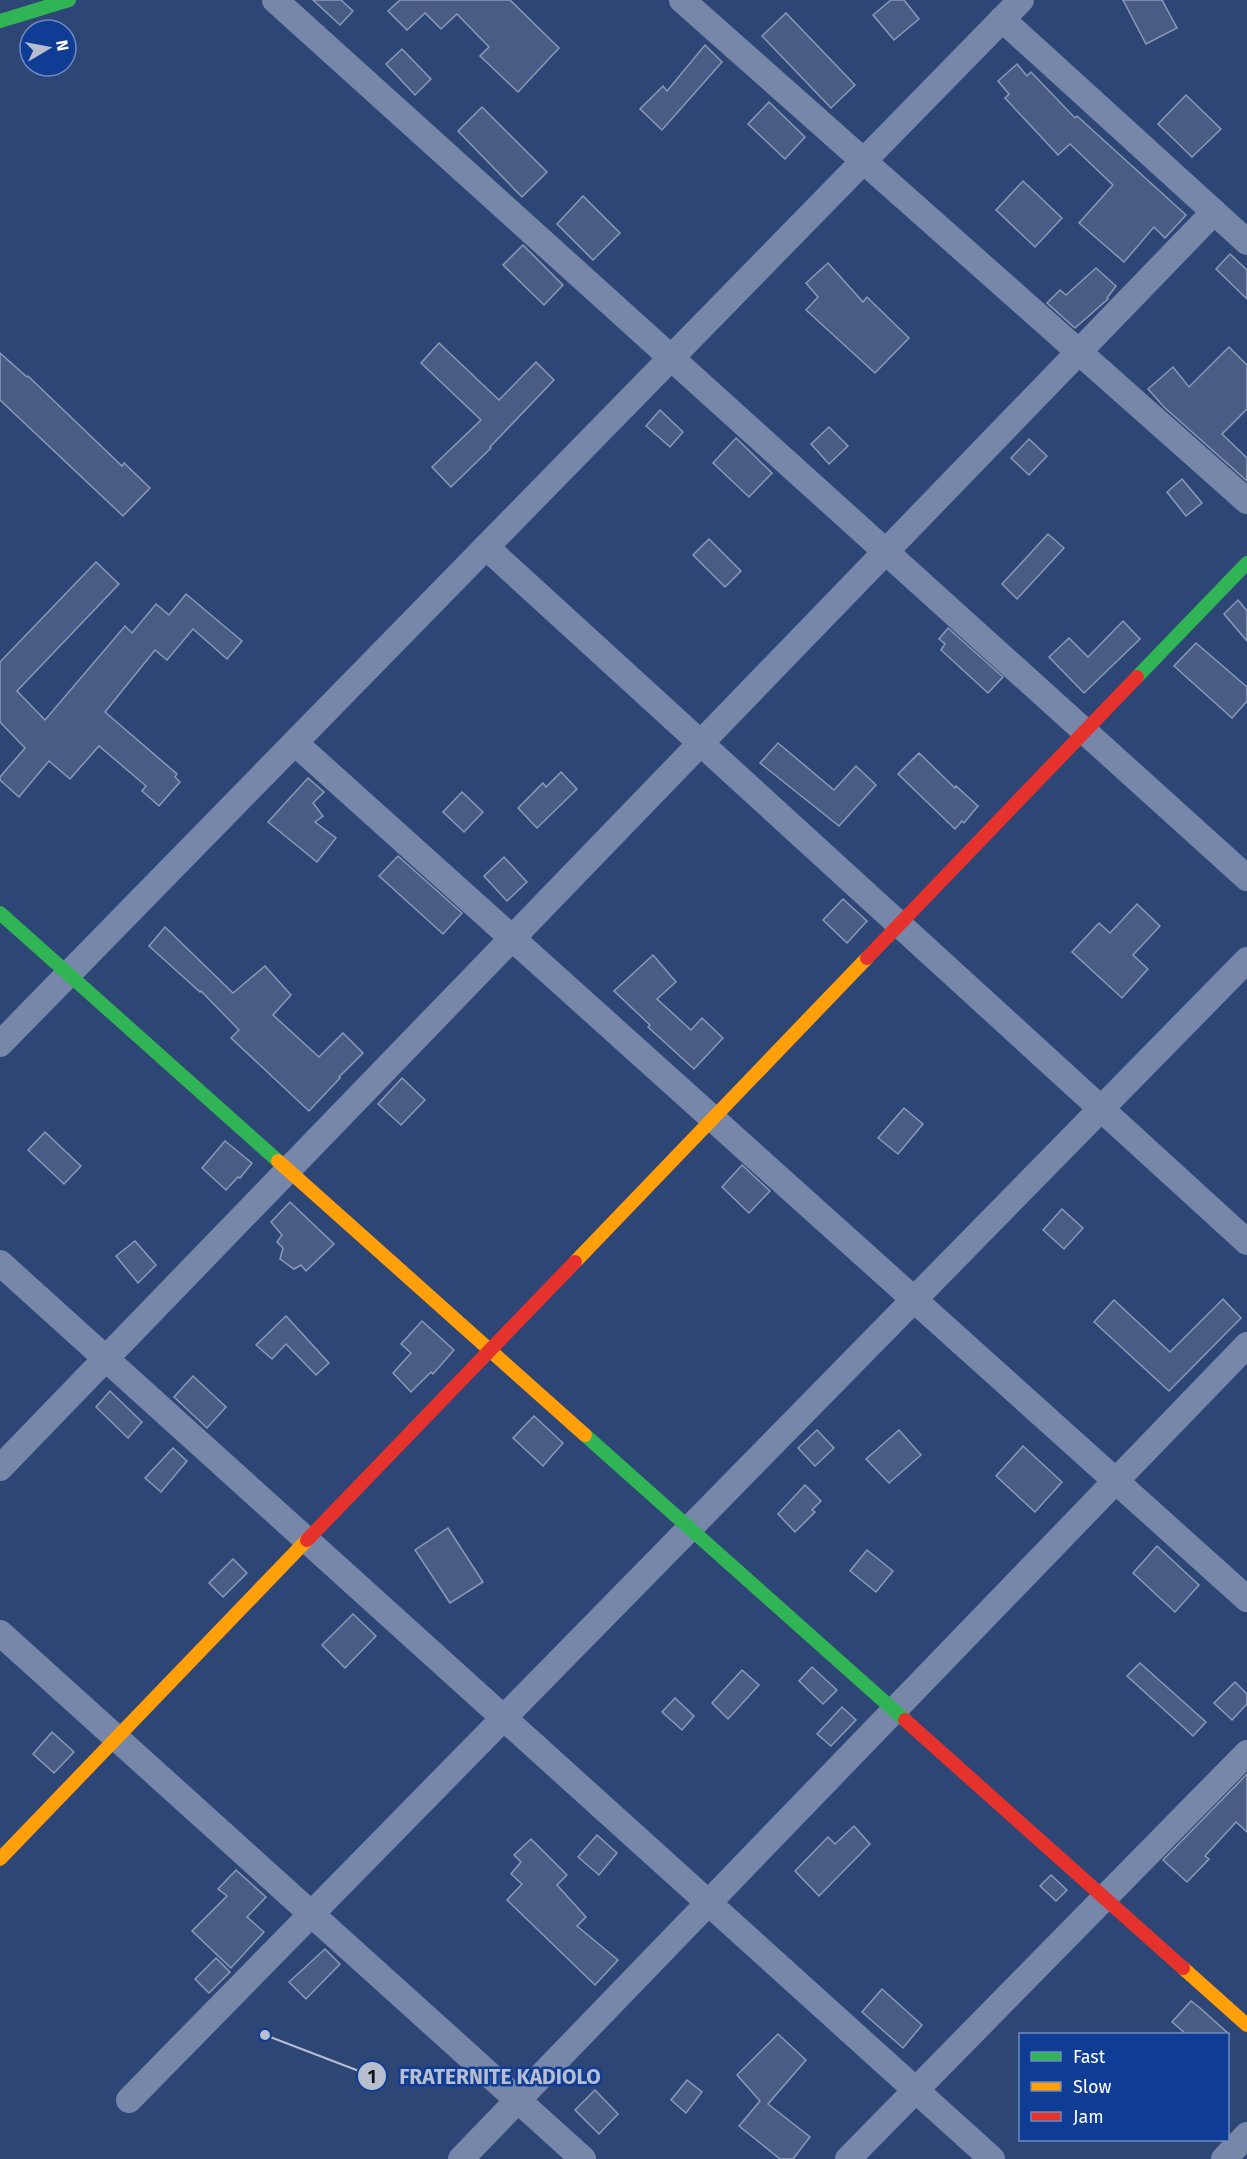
<svg xmlns="http://www.w3.org/2000/svg" width="1247" height="2159" font-family="'Fira Sans',sans-serif">
<style>
.building{fill:#495d84;stroke:#8a9ab6;stroke-width:1.5}
.lines{fill:none;stroke-linecap:round;stroke-linejoin:round}
.street{stroke:#7687a9;stroke-width:26}
.fast{stroke:#30b455;stroke-width:14}
.slow{stroke:#ff9f0a;stroke-width:14}
.jam{stroke:#e5322d;stroke-width:14}
.leader{fill:none;stroke:#b6becf;stroke-width:2}
.callout-dot{fill:#b6becf;stroke:#0f3c94;stroke-width:2}
.mark-label{font-size:18px;text-anchor:middle;font-weight:bold;fill:#111}
.callout-label{font-size:21px;text-anchor:middle;font-weight:bold;fill:#b6becf;stroke:#0f3c94;stroke-width:5;stroke-linejoin:round;paint-order:stroke}
</style>
<rect width="100%" height="100%" fill="#2d4676"/>
<g class="building">
<polygon points="313,0 341,0 353,11 340,25"/>
<polygon points="400,0 510,0 559,48 518,92 480,56 489,47 457,14 441,29 425,13 407,30 388,11"/>
<polygon points="891,0 904,0 919,19 894,40 873,15"/>
<polygon points="1123,0 1162,0 1177,28 1146,44"/>
<polygon points="786,13 855,85 831,108 762,36"/>
<polygon points="705,45 722,62 662,130 640,109 663,86 667,91"/>
<polygon points="402,49 431,79 415,95 386,64"/>
<polygon points="1017,64 1027,76 1031,72 1075,118 1077,116 1186,215 1165,238 1154,227 1124,262 1079,223 1113,185 1070,144 1058,155 1005,98 1009,94 998,81"/>
<polygon points="1186,95 1221,129 1192,157 1158,124"/>
<polygon points="769,102 805,137 785,159 748,124"/>
<polygon points="482,107 547,172 522,197 458,131"/>
<polygon points="1023,181 1062,218 1035,247 996,210"/>
<polygon points="583,196 620,233 593,260 557,224"/>
<polygon points="523,245 563,285 544,305 503,265"/>
<polygon points="1230,254 1247,270 1247,299 1216,269"/>
<polygon points="828,263 863,302 867,297 909,338 875,373 806,310 818,297 806,283"/>
<polygon points="1096,268 1116,286 1107,298 1108,299 1075,328 1047,303 1060,290 1066,295"/>
<polygon points="439,343 499,400 536,362 554,380 490,447 491,448 451,487 432,467 481,420 421,363"/>
<polygon points="1229,347 1247,365 1247,409 1222,434 1247,458 1247,481 1164,407 1148,389 1173,367 1189,387"/>
<polygon points="0,353 27,377 28,376 122,466 124,463 150,488 123,516 0,400"/>
<polygon points="660,410 683,432 670,447 646,426"/>
<polygon points="829,427 848,446 829,464 811,444"/>
<polygon points="736,438 772,473 749,497 713,463"/>
<polygon points="1029,439 1047,456 1029,475 1011,458"/>
<polygon points="1182,479 1202,503 1186,516 1167,492"/>
<polygon points="1048,534 1064,548 1017,599 1002,584"/>
<polygon points="709,539 741,571 725,587 693,555"/>
<polygon points="96,562 119,584 17,691 45,720 125,626 132,633 156,604 169,615 186,594 242,641 227,659 193,629 167,660 155,650 105,712 177,774 175,777 180,782 159,806 142,791 146,786 99,746 70,779 49,761 19,797 0,780 0,777 25,748 0,722 0,662"/>
<polygon points="1238,600 1247,611 1247,641 1224,614"/>
<polygon points="1123,621 1140,639 1084,693 1049,657 1069,638 1088,657"/>
<polygon points="948,628 1003,677 988,693 941,650 945,644 939,639"/>
<polygon points="1196,643 1247,687 1247,701 1232,718 1174,666"/>
<polygon points="778,743 834,790 856,766 876,785 839,826 760,763"/>
<polygon points="919,753 955,788 956,786 978,806 964,823 962,821 955,829 898,774"/>
<polygon points="561,772 577,789 537,828 518,808 543,783 546,787"/>
<polygon points="308,778 324,792 313,803 323,816 315,822 336,838 317,862 268,822"/>
<polygon points="462,792 483,812 464,832 443,812"/>
<polygon points="398,856 462,913 443,934 379,876"/>
<polygon points="504,857 527,882 507,901 484,876"/>
<polygon points="843,899 867,921 847,943 823,920"/>
<polygon points="1137,904 1160,926 1133,955 1148,969 1122,998 1072,952 1099,923 1110,933"/>
<polygon points="165,927 233,993 265,966 291,995 273,1015 319,1057 343,1033 363,1053 339,1077 340,1078 309,1111 231,1038 239,1030 201,991 200,992 149,946"/>
<polygon points="653,955 676,982 657,999 691,1030 702,1018 723,1038 694,1069 648,1027 650,1025 614,991"/>
<polygon points="402,1078 425,1100 401,1125 378,1104"/>
<polygon points="904,1108 923,1124 898,1154 878,1138"/>
<polygon points="45,1132 81,1166 64,1184 28,1150"/>
<polygon points="225,1141 252,1163 240,1178 238,1177 226,1190 202,1168"/>
<polygon points="742,1165 770,1191 749,1213 722,1187"/>
<polygon points="290,1202 334,1244 306,1271 301,1265 294,1269 280,1259 283,1248 277,1242 282,1235 271,1222"/>
<polygon points="1062,1209 1083,1228 1064,1249 1043,1230"/>
<polygon points="135,1241 156,1265 138,1283 116,1256"/>
<polygon points="1223,1299 1241,1318 1169,1391 1094,1322 1114,1300 1170,1352"/>
<polygon points="286,1316 329,1363 316,1375 286,1344 272,1359 256,1345"/>
<polygon points="422,1321 454,1350 433,1374 431,1372 411,1392 393,1373 411,1353 401,1344"/>
<polygon points="193,1376 226,1407 207,1428 174,1397"/>
<polygon points="110,1391 142,1422 128,1438 96,1407"/>
<polygon points="534,1416 563,1443 543,1466 513,1438"/>
<polygon points="817,1430 834,1448 815,1466 798,1448"/>
<polygon points="899,1430 921,1455 889,1483 866,1459"/>
<polygon points="1023,1446 1062,1482 1035,1512 996,1476"/>
<polygon points="173,1448 187,1461 161,1492 145,1478"/>
<polygon points="805,1485 821,1501 812,1510 815,1512 795,1532 778,1514"/>
<polygon points="448,1528 483,1582 450,1603 415,1550"/>
<polygon points="1157,1546 1199,1585 1175,1612 1133,1573"/>
<polygon points="867,1550 893,1571 876,1592 850,1571"/>
<polygon points="233,1559 247,1573 223,1597 209,1583"/>
<polygon points="353,1614 376,1636 345,1668 322,1645"/>
<polygon points="1140,1663 1206,1722 1193,1736 1127,1676"/>
<polygon points="812,1667 837,1690 823,1704 799,1681"/>
<polygon points="742,1670 759,1685 728,1719 712,1703"/>
<polygon points="1235,1682 1247,1694 1247,1704 1232,1720 1214,1703"/>
<polygon points="675,1698 694,1716 682,1730 662,1712"/>
<polygon points="842,1707 856,1720 831,1746 817,1734"/>
<polygon points="52,1732 74,1752 54,1773 33,1754"/>
<polygon points="1247,1774 1247,1832 1236,1822 1205,1856 1209,1859 1187,1882 1163,1860"/>
<polygon points="854,1826 870,1844 819,1896 795,1871 828,1837 835,1844"/>
<polygon points="597,1835 617,1853 599,1875 578,1857"/>
<polygon points="531,1839 567,1875 557,1885 586,1917 577,1926 618,1960 595,1985 507,1900 522,1884 511,1874 521,1862 514,1855"/>
<polygon points="236,1870 266,1897 247,1917 264,1932 231,1968 192,1931 227,1896 218,1889"/>
<polygon points="1051,1875 1067,1890 1056,1901 1040,1886"/>
<polygon points="325,1949 340,1964 306,1999 289,1982"/>
<polygon points="216,1958 230,1972 209,1993 195,1979"/>
<polygon points="882,1989 922,2025 903,2048 862,2012"/>
<polygon points="1191,2001 1200,2008 1229,2034 1186,2034 1172,2022"/>
<polygon points="778,2034 806,2060 768,2104 810,2137 793,2159 780,2159 739,2126 760,2101 737,2075"/>
<polygon points="687,2080 702,2092 686,2113 671,2100"/>
<polygon points="595,2090 618,2114 599,2134 575,2110"/>
</g>
<g class="lines">
<g class="street">
<polyline points="275,0 1247,878"/>
<polyline points="682,0 1247,501"/>
<polyline points="1002,19 1247,242"/>
<polyline points="486,547 1247,1242"/>
<polyline points="295,743 1247,1599"/>
<polyline points="0,1044 1021,0"/>
<polyline points="0,1263 992,2159"/>
<polyline points="0,1468 1214,212"/>
<polyline points="0,1633 583,2159"/>
<polyline points="129,2100 1247,960"/>
<polyline points="461,2159 1247,1345"/>
<polyline points="848,2159 1247,1753"/>
<polyline points="1224,2159 1247,2135"/>
</g>
<g class="fast">
<polyline points="0,21 69,0"/>
<polyline points="1137,677 1247,563"/>
<polyline points="0,913 278,1161"/>
<polyline points="585,1435 905,1720"/>
</g>
<g class="slow">
<polyline points="278,1161 585,1435"/>
<polyline points="575,1262 867,958"/>
<polyline points="0,1859 307,1540"/>
<polyline points="1183,1968 1247,2025"/>
</g>
<g class="jam">
<polyline points="867,958 1137,677"/>
<polyline points="307,1540 575,1262"/>
<polyline points="905,1720 1183,1968"/>
</g>
</g>
<path class="leader" d="M265 2035L372 2076"/>
<g class="callout-dot">
<circle cx="265" cy="2035" r="6"/>
<circle cx="372" cy="2076" r="15"/>
</g>
<g class="mark-label">
<text x="372" y="2083">1</text>
</g>
<g class="callout-label">
<text x="500" y="2084">FRATERNITE KADIOLO</text>
</g>
<rect x="1019" y="2033" width="210" height="108" fill="#0f3c94" stroke="#6f8abf" stroke-width="1.5"/>
<rect x="1031" y="2052" width="30" height="9" fill="#30b455" stroke="#6f8abf" stroke-width="1.5"/>
<text x="1073" y="2063" font-size="18" fill="#ffffff">Fast</text>
<rect x="1031" y="2082" width="30" height="9" fill="#ff9f0a" stroke="#6f8abf" stroke-width="1.5"/>
<text x="1073" y="2093" font-size="18" fill="#ffffff">Slow</text>
<rect x="1031" y="2112" width="30" height="9" fill="#e5322d" stroke="#6f8abf" stroke-width="1.5"/>
<text x="1073" y="2123" font-size="18" fill="#ffffff">Jam</text>
<g transform="translate(48 48) rotate(80)"><circle r="28" fill="#0f3c94" stroke="#6f8abf" stroke-width="1.5"/>
<path d="M0-4.5L10 22L0 15L-10 22Z" fill="#b6becf"/>
<text y="-9" font-size="16" font-weight="bold" text-anchor="middle" fill="#ffffff">N</text>
</g>
</svg>
